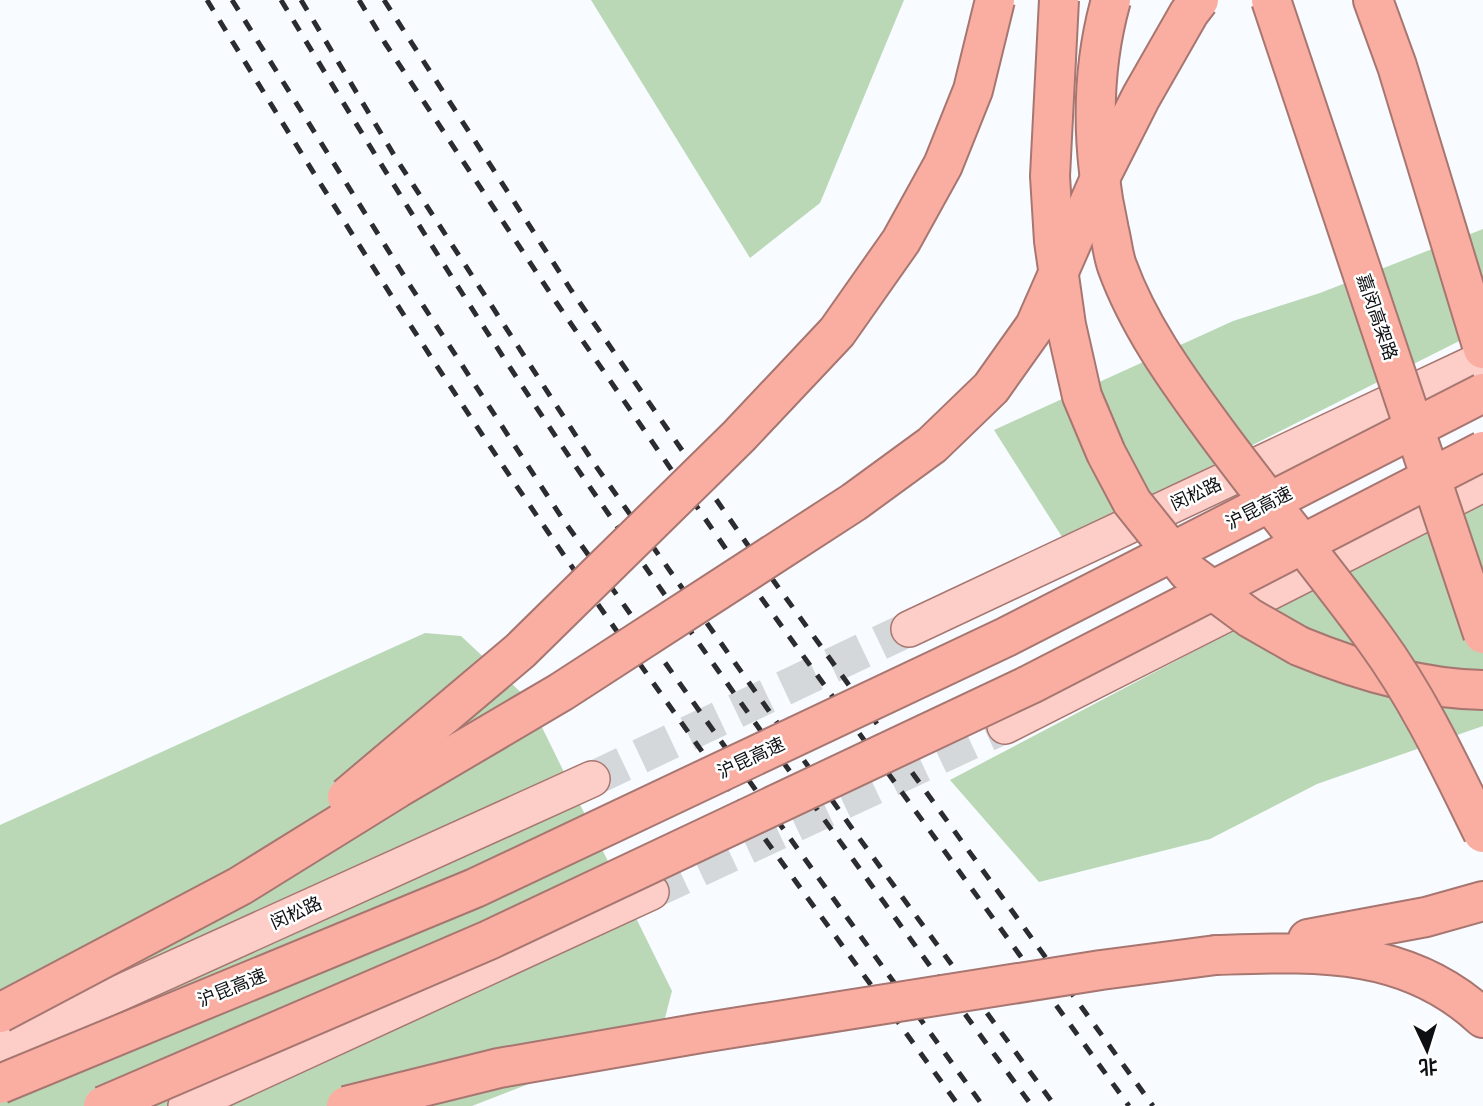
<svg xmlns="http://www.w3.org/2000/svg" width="1483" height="1106" font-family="'Fira Sans','Noto Sans SC',sans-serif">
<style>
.green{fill:#bad8b6}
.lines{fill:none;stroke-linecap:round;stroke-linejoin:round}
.primary-tunnel{stroke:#d5d8db;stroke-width:35;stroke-dasharray:35 18;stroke-linecap:butt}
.primary-casing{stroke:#a77670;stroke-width:38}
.highway-casing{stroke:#a77670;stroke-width:42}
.primary{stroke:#fccec7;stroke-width:35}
.highway{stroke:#faaea2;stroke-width:38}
.rail{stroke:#2a2c2f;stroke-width:5;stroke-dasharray:12 12;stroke-linecap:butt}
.highway-bridge-casing{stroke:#a77670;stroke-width:42;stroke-linecap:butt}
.highway-bridge{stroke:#faaea2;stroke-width:38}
.labels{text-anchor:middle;stroke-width:5;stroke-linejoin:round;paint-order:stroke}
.street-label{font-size:18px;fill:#0d0f12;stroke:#fff}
</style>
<rect width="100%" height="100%" fill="#f8fbff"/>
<g class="green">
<polygon points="591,0 904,0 820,203 750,258"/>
<polygon points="1483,229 1483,329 1064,540 994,430 1233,321 1320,293"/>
<polygon points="1483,499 1483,726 1317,784 1210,839 1039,882 950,780"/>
<polygon points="425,633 461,636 528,699 672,991 661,1033 472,1106 0,1106 0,825"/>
</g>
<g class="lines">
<g class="primary-tunnel">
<polyline points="592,779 909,629"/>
<polyline points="651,892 1005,726"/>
</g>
<g class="primary-casing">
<g id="primary">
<polyline points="909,629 1483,359"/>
<polyline points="1005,726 1483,484"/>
<polyline points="0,1047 592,779"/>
<polyline points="186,1106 651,892"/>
</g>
</g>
<g class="highway-casing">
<g id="highway">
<polyline points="1373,0 1397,66 1483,349"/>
<path d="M1299,646C1357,670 1420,689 1483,690"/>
<polyline points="1308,939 1426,917 1483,901"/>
<path d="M1216,955C1314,952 1406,946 1483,1018"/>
</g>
</g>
<use href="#primary" class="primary"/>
<use href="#highway" class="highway"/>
<g class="rail">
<path d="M207,0C317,180 429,359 548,532C681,726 821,916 959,1106"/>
<polyline points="232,0 411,287 562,518 797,848 983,1106"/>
<path d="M281,0C378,161 477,321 583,477C729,689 880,898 1032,1106"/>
<polyline points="301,0 397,160 593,462 851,827 1055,1106"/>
<polyline points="359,0 385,43 556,302 728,552 1129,1106"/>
<polyline points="384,0 571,290 747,544 1153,1106"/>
</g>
<g class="highway-bridge-casing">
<g id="highway-bridge">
<polyline points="1059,0 1050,176 1054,241 1066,325 1082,396 1106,453 1132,502 1188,572 1250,618 1299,646"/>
<path d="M1111,0C1090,75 1092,154 1109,230C1112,242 1113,255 1117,266C1138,324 1175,376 1211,425C1264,498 1322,566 1375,639C1419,699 1450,766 1483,833"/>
<polyline points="1271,0 1483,634"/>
<polyline points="347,797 520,651 739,436 837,332 901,241 943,165 973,90 995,0"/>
<polyline points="0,1013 240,886 398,788 561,692 854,502 932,445 991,388 1035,326 1101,176 1141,97 1189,13 1199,0"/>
<polyline points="0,1084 475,888 1006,637 1483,393"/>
<polyline points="103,1106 489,940 1031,684 1483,451"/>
<polyline points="346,1106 499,1068 701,1033 1101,970 1216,955"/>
</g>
</g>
<use href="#highway-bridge" class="highway-bridge"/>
</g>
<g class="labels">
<g class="street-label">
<text transform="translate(1377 317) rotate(71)" y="6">嘉闵高架路</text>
<text transform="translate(1196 494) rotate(-25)" y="6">闵松路</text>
<text transform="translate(1259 508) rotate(-27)" y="6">沪昆高速</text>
<text transform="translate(751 758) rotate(-25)" y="6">沪昆高速</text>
<text transform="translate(296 913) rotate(-24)" y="6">闵松路</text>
<text transform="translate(232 988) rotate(-22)" y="6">沪昆高速</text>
</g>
</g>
<g transform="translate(1427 1050) rotate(176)" stroke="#ffffff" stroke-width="5" paint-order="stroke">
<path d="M0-5L12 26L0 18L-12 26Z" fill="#0d0f12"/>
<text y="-10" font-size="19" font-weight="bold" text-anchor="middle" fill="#0d0f12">北</text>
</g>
</svg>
